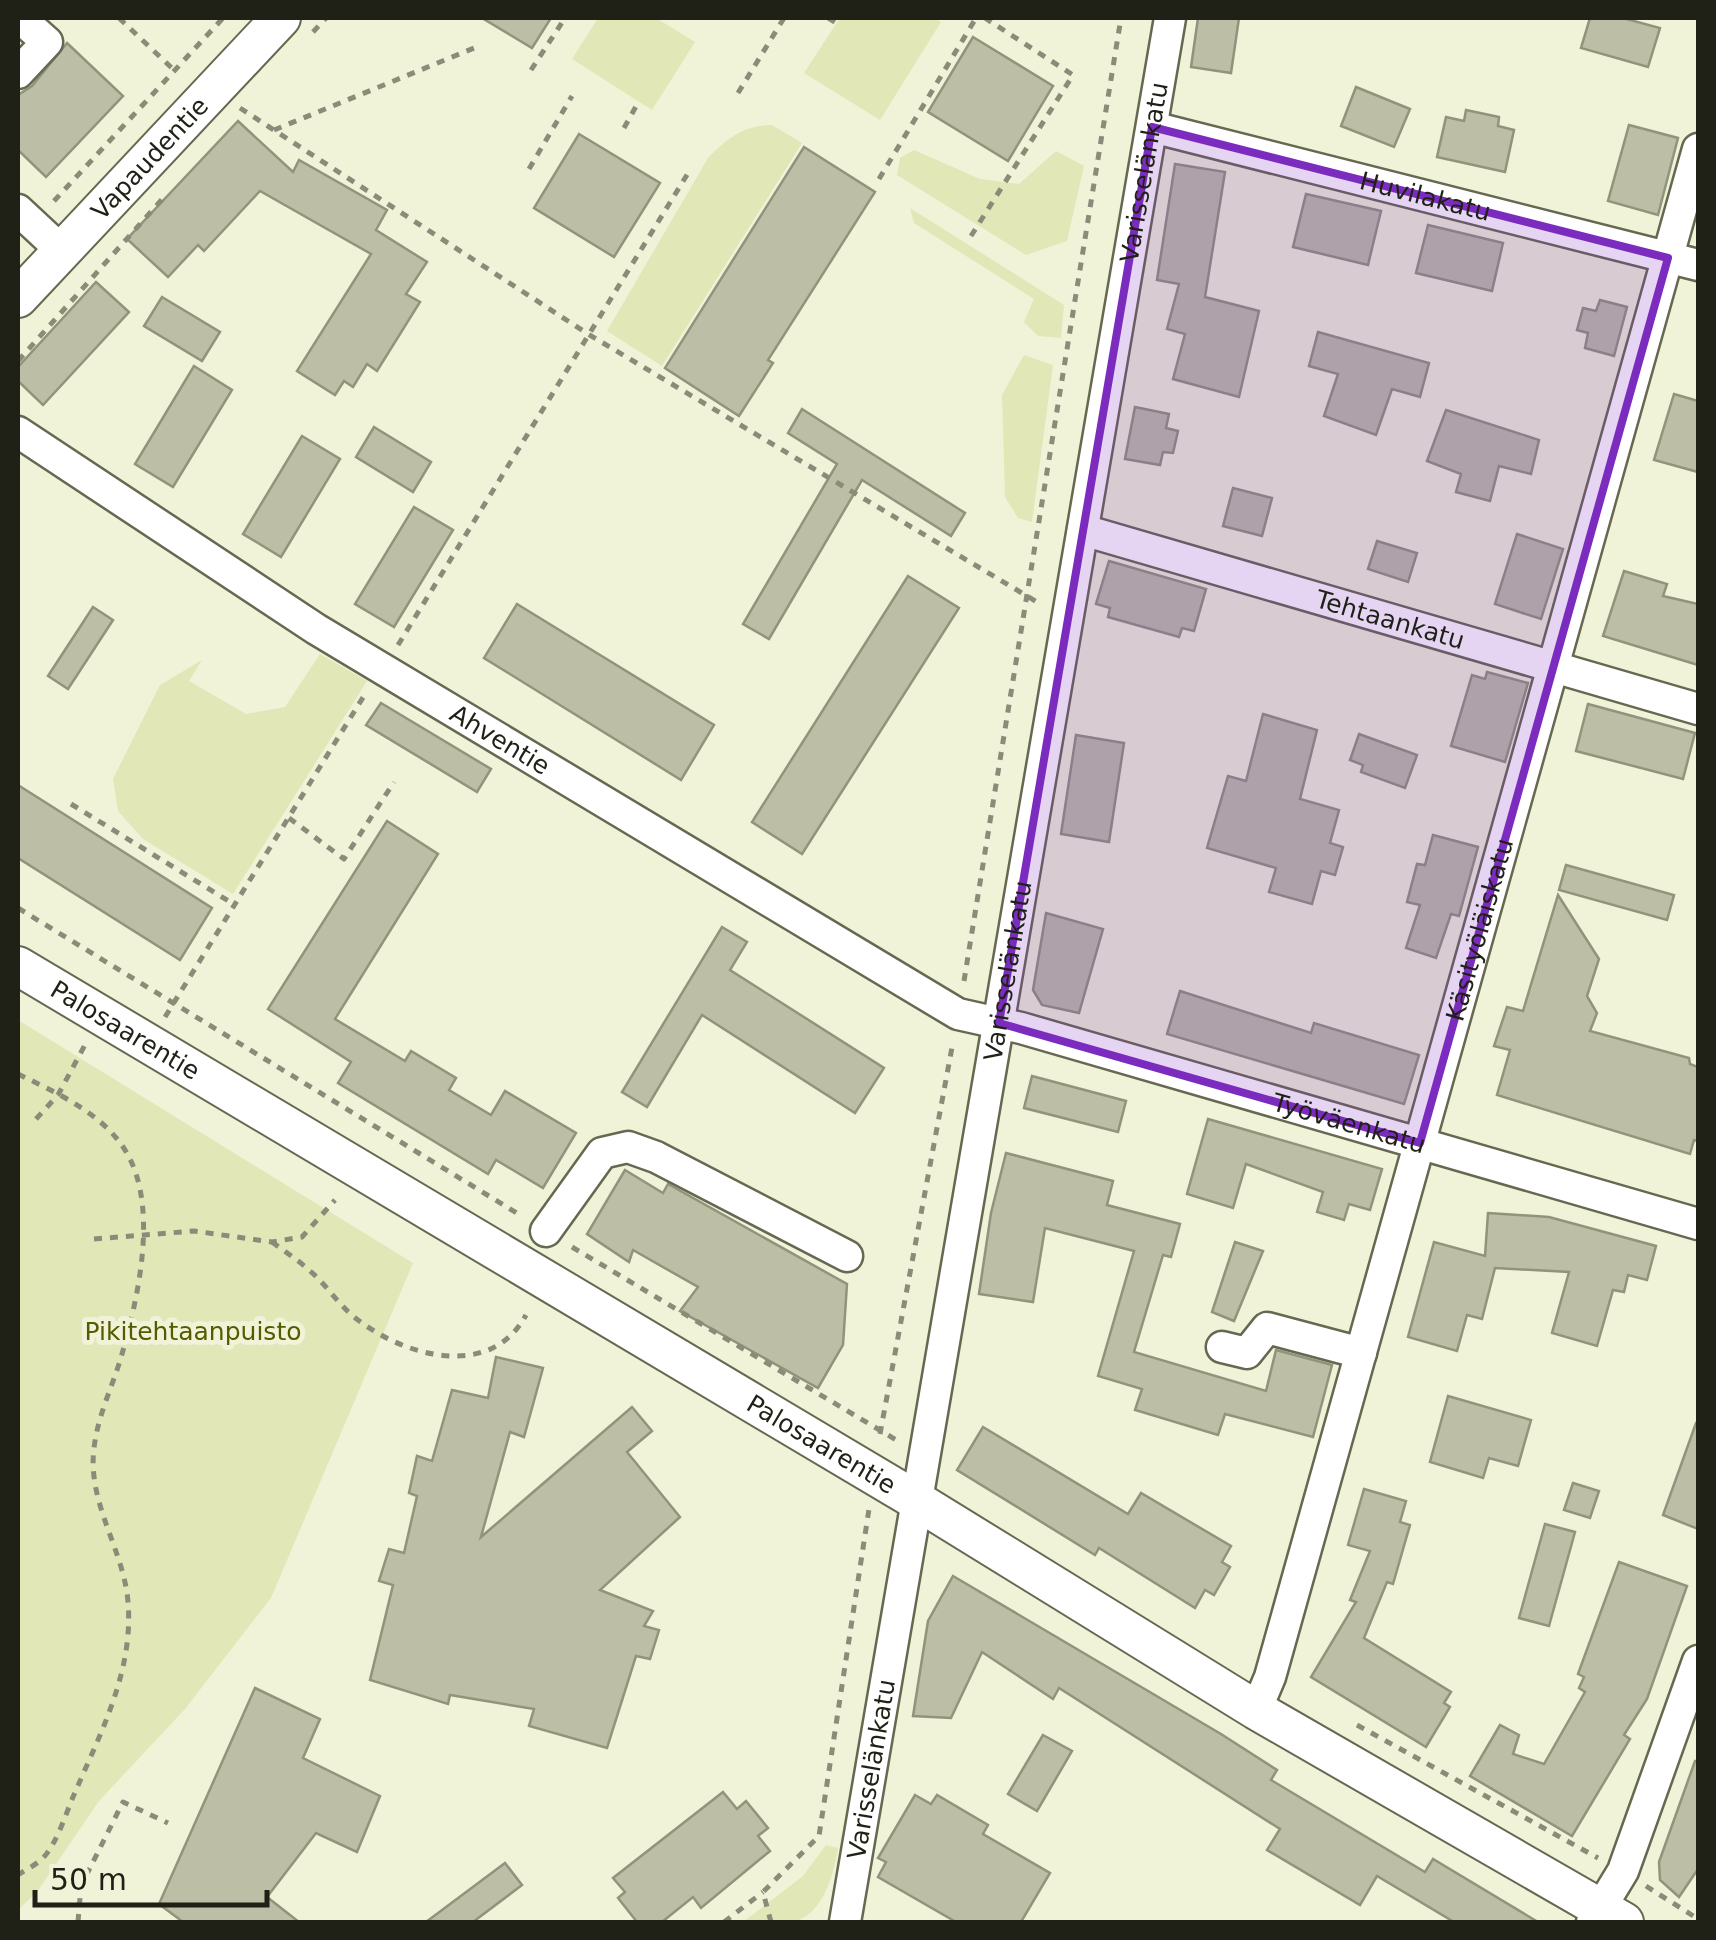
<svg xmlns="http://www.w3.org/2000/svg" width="1716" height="1940" font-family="'DejaVu Sans',sans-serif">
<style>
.green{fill:#e2e7b7}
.building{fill:#bcbfa6;stroke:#91947c;stroke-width:2.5}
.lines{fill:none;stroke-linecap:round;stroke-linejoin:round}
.minor-casing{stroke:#666851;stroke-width:35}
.major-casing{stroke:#666851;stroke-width:42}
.path{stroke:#8a8c79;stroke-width:5;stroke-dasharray:8 8;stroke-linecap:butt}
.minor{stroke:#fff;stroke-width:30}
.major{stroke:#fff;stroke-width:38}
.marked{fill:#7b2cbf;fill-opacity:0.2;stroke:#7b2cbf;stroke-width:8;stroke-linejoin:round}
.labels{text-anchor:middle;stroke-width:10;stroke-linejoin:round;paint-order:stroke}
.street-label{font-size:25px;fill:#1f2016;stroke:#f0f3d8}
.park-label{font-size:25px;fill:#575b00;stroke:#f0f3d8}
</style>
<rect width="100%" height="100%" fill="#f0f3d8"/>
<g class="green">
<polygon points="598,18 656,18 695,42 652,110 572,59"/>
<polygon points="840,18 934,18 941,22 880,120 804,73"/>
<path d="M772,125L802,143L662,366L607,331L708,158C728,138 742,126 772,125Z"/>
<polygon points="914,150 980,179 1019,184 1056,151 1084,166 1067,241 1026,255 897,175 900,158"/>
<polygon points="910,208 1064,305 1061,338 1038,336 1024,322 1034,299 914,223"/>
<polygon points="1024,355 1053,365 1032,522 1018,518 1005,497 1002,395"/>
<polygon points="320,654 367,681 233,894 143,839 118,811 113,779 160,685 202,660 189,681 246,714 285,707"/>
<polygon points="18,1020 413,1263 271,1598 185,1709 99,1801 37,1892 18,1910"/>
<path d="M826,1845L838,1848C834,1874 823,1915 793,1922C779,1926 758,1923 743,1922L803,1876Z"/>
</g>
<g class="building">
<polygon points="482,18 551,18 532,48"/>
<polygon points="1198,18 1239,18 1231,73 1191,67"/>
<polygon points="1590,18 1623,18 1660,28 1648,67 1581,48"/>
<polygon points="973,37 1053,86 1008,161 928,112"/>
<polygon points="67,43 123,96 46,177 18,150 18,95 32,86"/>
<polygon points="1356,87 1410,109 1394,147 1341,126"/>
<polygon points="1466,110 1499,117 1498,126 1514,130 1505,172 1437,157 1446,117 1464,121"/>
<polygon points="238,121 293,172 299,160 387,210 376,230 427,262 406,294 420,302 377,371 367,364 353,387 344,381 335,395 297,371 371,254 260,191 204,251 198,245 168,277 127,239"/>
<polygon points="1629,125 1678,138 1658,215 1608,201"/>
<polygon points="579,134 660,183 614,257 534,208"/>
<polygon points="804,147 875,192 768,360 773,363 739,416 665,368"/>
<polygon points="1175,164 1225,172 1205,297 1259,311 1239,397 1173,379 1185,334 1167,329 1179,284 1157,280"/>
<polygon points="1306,194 1381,211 1368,265 1293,247"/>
<polygon points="1428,225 1503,243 1492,291 1416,273"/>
<polygon points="96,282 129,312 43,405 18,381 18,367"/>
<polygon points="162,297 220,332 202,361 144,326"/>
<polygon points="1600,300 1627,307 1614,356 1585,348 1588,333 1577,330 1583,308 1596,311"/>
<polygon points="1318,332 1429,363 1420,397 1392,389 1376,435 1324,416 1338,374 1309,366"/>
<polygon points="194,366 232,390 173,487 135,464"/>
<polygon points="1674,394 1698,401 1698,472 1654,460"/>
<polygon points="1135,407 1169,414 1166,428 1178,431 1173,453 1163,452 1160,465 1125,459"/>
<polygon points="802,409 965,513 951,536 862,480 769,639 743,624 837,464 788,433"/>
<polygon points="1446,410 1539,440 1531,474 1499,466 1490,501 1456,492 1461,474 1427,461"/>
<polygon points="374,427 431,462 413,492 356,457"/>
<polygon points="302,436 340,459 281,557 243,534"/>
<polygon points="1233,488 1272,498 1262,536 1223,526"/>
<polygon points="414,507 453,530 394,627 355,604"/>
<polygon points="1517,534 1563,549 1541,619 1495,604"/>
<polygon points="1377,541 1417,553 1408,582 1368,569"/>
<polygon points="1109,561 1206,589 1194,631 1182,628 1179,637 1108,617 1110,608 1096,604"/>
<polygon points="1624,571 1667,584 1663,596 1698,604 1698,665 1603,636"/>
<polygon points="908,576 959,608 802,854 752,822"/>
<polygon points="517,604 714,725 681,780 484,658"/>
<polygon points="93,607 113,620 68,689 48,676"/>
<polygon points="1487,672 1528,683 1505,762 1451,746 1472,675 1485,679"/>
<polygon points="381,703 491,769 477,792 366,725"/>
<polygon points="1588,704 1695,733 1683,779 1576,751"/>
<polygon points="1263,714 1317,730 1300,799 1339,810 1330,843 1343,847 1335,875 1321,871 1312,904 1269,892 1276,868 1207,848 1228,776 1246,781"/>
<polygon points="1359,734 1417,755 1405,788 1361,772 1363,765 1350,760"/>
<polygon points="1076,735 1124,743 1109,842 1061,834"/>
<polygon points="18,785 212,908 180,960 18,858"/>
<polygon points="387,821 438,854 335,1019 405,1061 411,1051 456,1078 449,1090 491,1115 505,1091 576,1133 543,1188 496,1160 488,1174 338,1083 351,1062 268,1009"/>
<polygon points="1433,835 1478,847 1459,916 1451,914 1436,958 1406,948 1420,905 1407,902 1417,864 1425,865"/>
<polygon points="1566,865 1674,895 1667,920 1559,890"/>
<polygon points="1558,895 1599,959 1587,996 1597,1013 1590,1031 1689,1058 1690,1064 1698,1067 1698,1141 1694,1140 1690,1154 1497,1095 1510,1050 1494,1046 1507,1007 1523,1011"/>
<polygon points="1046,913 1103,929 1079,1013 1042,1005 1033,990"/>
<polygon points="722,927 747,942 730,970 884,1068 855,1113 702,1015 647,1107 622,1092"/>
<polygon points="1180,991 1311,1033 1314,1023 1419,1055 1404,1104 1167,1034"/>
<polygon points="1032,1076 1126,1101 1118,1132 1024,1108"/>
<polygon points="1208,1119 1382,1169 1370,1210 1349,1204 1344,1220 1317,1212 1323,1192 1246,1164 1233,1208 1187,1194"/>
<polygon points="1006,1153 1113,1181 1107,1205 1180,1224 1171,1257 1163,1255 1134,1352 1266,1391 1276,1350 1332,1365 1313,1437 1225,1414 1218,1435 1135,1410 1142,1389 1098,1376 1134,1251 1045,1228 1033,1302 979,1294 991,1213"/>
<polygon points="625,1170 663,1193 668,1184 847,1284 843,1345 818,1388 680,1311 698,1287 633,1250 629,1262 587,1234"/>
<polygon points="1488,1213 1549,1217 1656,1246 1647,1280 1628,1275 1624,1292 1613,1290 1597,1346 1552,1333 1569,1272 1495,1268 1482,1319 1467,1315 1457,1351 1408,1337 1434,1242 1485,1256"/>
<polygon points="1235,1242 1263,1251 1234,1321 1212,1312"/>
<polygon points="496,1357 543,1368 524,1437 510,1432 481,1537 632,1407 652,1431 627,1452 680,1517 600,1590 653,1611 644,1626 659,1630 650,1659 636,1656 607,1748 529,1726 534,1709 450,1695 448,1704 370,1680 393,1585 379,1581 389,1549 404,1553 417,1496 409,1493 417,1456 432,1461 452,1390 488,1398"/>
<polygon points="1448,1396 1531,1420 1518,1466 1489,1458 1483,1478 1430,1462"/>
<polygon points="1696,1423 1698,1423 1698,1529 1663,1515"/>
<polygon points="983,1427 1128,1514 1141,1493 1231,1546 1222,1562 1230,1567 1214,1595 1205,1590 1195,1608 1099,1548 1095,1555 957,1470"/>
<polygon points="1573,1483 1599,1491 1590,1518 1564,1510"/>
<polygon points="1364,1489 1406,1501 1400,1522 1410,1525 1393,1584 1387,1582 1364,1638 1451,1692 1444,1703 1450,1707 1426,1747 1311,1677 1356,1602 1350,1600 1370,1551 1348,1545"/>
<polygon points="1545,1524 1575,1532 1549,1626 1519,1618"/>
<polygon points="1619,1562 1687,1586 1647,1699 1624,1735 1630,1739 1572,1836 1470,1776 1500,1725 1519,1735 1513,1754 1544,1764 1585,1692 1579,1688 1584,1677 1578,1674"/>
<polygon points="953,1576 1221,1734 1277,1770 1271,1780 1425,1872 1433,1859 1538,1922 1454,1922 1377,1876 1360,1905 1267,1850 1280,1829 1059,1688 1053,1699 982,1652 951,1718 913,1716 928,1621"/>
<polygon points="255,1688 320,1719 303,1758 380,1796 357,1852 316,1833 267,1897 299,1922 183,1922 159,1904"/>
<polygon points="1043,1735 1072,1751 1037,1811 1008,1794"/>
<polygon points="1695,1761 1698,1762 1698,1869 1679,1897 1660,1880 1659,1862"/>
<polygon points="723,1792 737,1809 746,1801 768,1828 758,1836 770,1851 701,1908 693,1897 662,1922 637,1922 618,1898 625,1892 613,1878"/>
<polygon points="915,1795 931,1804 937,1795 988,1825 983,1834 1050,1873 1021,1922 956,1922 878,1877 886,1862 878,1858"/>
<polygon points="505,1863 522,1885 473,1922 426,1922"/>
</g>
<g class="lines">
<g class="minor-casing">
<g id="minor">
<polyline points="18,73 47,42 20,18"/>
<path id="s1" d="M1152,127L1698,265"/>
<polyline points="18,210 62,251"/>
<path id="s2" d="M18,432L316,629L958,1014L1021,1028L1698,1224"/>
<path id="s3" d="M1083,530L1698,709"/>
<polyline points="546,1231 602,1153 628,1147 656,1157 847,1256"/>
<polyline points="1222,1347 1247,1353 1267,1328 1361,1353"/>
<path id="s4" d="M1256,1710L1270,1677L1698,149"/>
<path id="s5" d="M845,1922L1170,18"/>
<polyline points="1592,1922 1623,1871 1698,1661"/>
</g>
</g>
<g class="major-casing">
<g id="major">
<path id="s6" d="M18,298L281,18"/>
<path id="s7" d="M18,966L914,1499L1256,1710L1624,1922"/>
</g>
</g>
<g class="path">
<polyline points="119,18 175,71"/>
<polyline points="828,18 836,23"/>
<polyline points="313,32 326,18"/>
<polyline points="531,70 565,18"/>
<polyline points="738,93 784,18"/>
<polyline points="240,108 588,334 1042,605"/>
<polyline points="624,128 639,101"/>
<polyline points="274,130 479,46"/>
<polyline points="529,169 572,96"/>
<polyline points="879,179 976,18"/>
<polyline points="54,201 223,18"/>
<polyline points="971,236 1073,75 985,18"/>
<polyline points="18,361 165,196"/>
<polyline points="398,645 690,170"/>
<polyline points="71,804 235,905"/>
<polyline points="289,818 344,859 394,782"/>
<polyline points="18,908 520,1215"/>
<polyline points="964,981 1121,18"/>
<polyline points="165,1017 367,691"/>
<path d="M18,1074C59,1094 109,1116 130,1159C157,1214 138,1298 122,1354C113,1386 98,1414 94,1448C87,1503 124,1550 128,1602C134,1672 99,1736 73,1797C65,1816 57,1843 43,1858C36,1865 25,1870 18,1875"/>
<polyline points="36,1119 58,1095 86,1043"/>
<polyline points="94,1239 194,1231 272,1242 302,1237 335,1200"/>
<path d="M272,1242C284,1251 298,1260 309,1270C327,1285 339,1306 358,1320C406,1357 491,1380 526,1315"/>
<polyline points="572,1247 898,1441"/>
<polyline points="880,1434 953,1042"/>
<polyline points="1357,1725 1598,1858"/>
<polyline points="1646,1886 1698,1919"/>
<polyline points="78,1922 81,1886 123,1802 168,1823"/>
<polyline points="724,1922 763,1892"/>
<polyline points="771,1922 763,1892 819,1836 869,1509"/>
</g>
<use href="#minor" class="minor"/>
<use href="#major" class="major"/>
</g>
<path class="marked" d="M1152,127L1668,258L1420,1143L999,1023Z"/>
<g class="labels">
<g class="street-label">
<text dy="9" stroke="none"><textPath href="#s6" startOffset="192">Vapaudentie</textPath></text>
<text dy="9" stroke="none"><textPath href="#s5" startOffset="1775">Varisselänkatu</textPath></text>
<text dy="9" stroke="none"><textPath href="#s1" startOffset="282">Huvilakatu</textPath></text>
<text dy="9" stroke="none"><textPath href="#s3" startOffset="320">Tehtaankatu</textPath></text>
<text dy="9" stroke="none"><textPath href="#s2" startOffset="572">Ahventie</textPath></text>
<text dy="9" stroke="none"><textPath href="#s4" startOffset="812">Käsityöläiskatu</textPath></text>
<text dy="9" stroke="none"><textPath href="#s5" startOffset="965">Varisselänkatu</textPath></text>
<text dy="9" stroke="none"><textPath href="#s7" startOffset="125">Palosaarentie</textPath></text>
<text dy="9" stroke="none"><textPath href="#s2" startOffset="1512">Työväenkatu</textPath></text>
<text dy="9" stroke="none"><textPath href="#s7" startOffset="935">Palosaarentie</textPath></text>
<text dy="9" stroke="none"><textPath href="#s5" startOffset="155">Varisselänkatu</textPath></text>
</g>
<g class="park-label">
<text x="193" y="1340">Pikitehtaanpuisto</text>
</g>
</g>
<rect width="1716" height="1940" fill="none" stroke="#1f2016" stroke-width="40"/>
<path d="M35 1890v15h232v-15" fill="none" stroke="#1f2016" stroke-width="5"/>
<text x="50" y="1890" font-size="30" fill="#1f2016" stroke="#f0f3d8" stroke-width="8" paint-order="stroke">50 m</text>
</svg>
